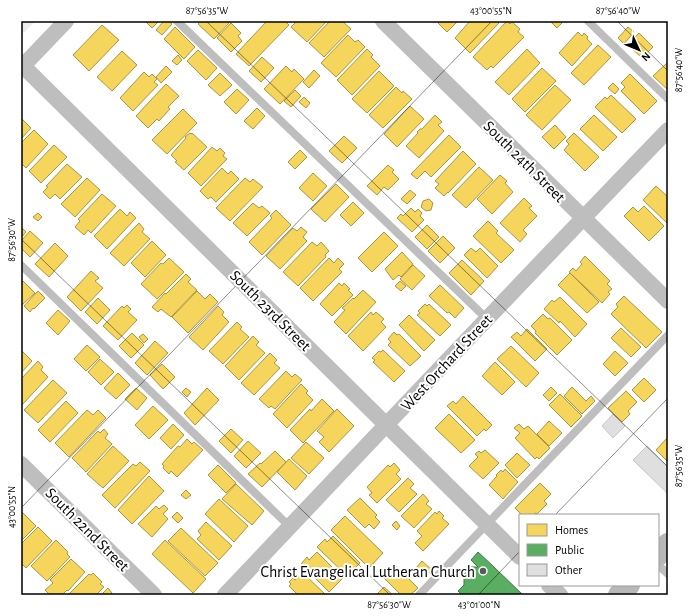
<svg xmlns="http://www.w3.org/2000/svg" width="689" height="616" font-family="'Alegreya Sans',sans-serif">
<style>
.green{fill:#ececec}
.homes{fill:#f6d55c;stroke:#ac9540}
.public{fill:#5aae61;stroke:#3f7a44}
.building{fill:#dfdfdf;stroke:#c7c7c7}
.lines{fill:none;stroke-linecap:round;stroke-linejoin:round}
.lane{stroke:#bebebe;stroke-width:8}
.street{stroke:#bebebe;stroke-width:16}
.secondary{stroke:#b8b8b8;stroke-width:22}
.ticks{fill:none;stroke:#000;stroke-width:1;stroke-opacity:0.45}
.poi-dot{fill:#595959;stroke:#fff;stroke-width:1.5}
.labels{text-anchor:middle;stroke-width:4;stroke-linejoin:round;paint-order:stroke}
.street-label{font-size:16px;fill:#000;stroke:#fff}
.poi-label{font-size:16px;fill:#000;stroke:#fff;text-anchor:end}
.neatline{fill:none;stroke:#000;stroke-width:1.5}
.ticks-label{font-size:10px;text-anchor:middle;fill:#000}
</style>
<rect width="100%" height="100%" fill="#fff"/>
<polygon class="green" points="21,21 35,21 24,33 21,30"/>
<g class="homes">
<polygon points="145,21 159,21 152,28"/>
<polygon points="164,21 169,21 172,24 162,35 156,30"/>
<polygon points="201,21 231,21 214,39 198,24"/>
<polygon points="265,21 285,21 289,25 249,66 236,54 266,22"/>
<polygon points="297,21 327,21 307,42 291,27"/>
<polygon points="330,21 342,21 351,29 324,57 309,43"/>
<polygon points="436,21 458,21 447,32"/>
<polygon points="470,21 497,21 499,23 470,53 455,38"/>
<polygon points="507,21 510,24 512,22 520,29 518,32 524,37 493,68 491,66 487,70 473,57"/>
<polygon points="550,21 564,21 557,28"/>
<polygon points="231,23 241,33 238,36 242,41 231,52 217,38"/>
<polygon points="102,25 119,40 89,71 73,55"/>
<polygon points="175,27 195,47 184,59 164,39"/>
<polygon points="628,27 634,32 624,44 618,38"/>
<polygon points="578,32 582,36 584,33 588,37 587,39 592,44 572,66 559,53"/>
<polygon points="639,33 653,47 642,58 628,45"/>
<polygon points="348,35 355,42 358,40 365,47 336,77 321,63"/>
<polygon points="598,45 611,57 584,85 571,73"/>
<polygon points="367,49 373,55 371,57 380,66 352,95 337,80"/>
<polygon points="527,49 540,63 509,95 495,82"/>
<polygon points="198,50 217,68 206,80 187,61"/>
<polygon points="122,51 137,65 112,91 97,77"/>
<polygon points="178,55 182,60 177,65 172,61"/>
<polygon points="262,57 274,68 261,82 249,71"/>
<polygon points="667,63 668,65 668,90 653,76"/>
<polygon points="166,66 172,72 161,83 156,77"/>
<polygon points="286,66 292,72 294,69 304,79 280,104 264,89"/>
<polygon points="542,68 556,81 525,112 512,99"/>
<polygon points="314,70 320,76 309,88 303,82"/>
<polygon points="379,71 394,86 367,113 352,99"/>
<polygon points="144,72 149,77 152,74 157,79 154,82 158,85 133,111 120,98"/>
<polygon points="220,73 232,85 220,96 208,85"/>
<polygon points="630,74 657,101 644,114 621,91 625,87 621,83"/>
<polygon points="613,83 619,89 615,94 608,88"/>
<polygon points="166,84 179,96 168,107 170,109 159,121 157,119 148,128 136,116"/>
<polygon points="555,85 571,100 542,130 526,115"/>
<polygon points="396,87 402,93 403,91 412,99 383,128 369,115"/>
<polygon points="237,89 249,100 236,114 224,102"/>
<polygon points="295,90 301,96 291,107 284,101"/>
<polygon points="611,95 636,119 622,133 595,107 605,97 607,99"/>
<polygon points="304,97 310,103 306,108 299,102"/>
<polygon points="410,106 424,119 397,147 384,134"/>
<polygon points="257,108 265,116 253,129 244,121"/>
<polygon points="183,109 197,123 167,154 152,140"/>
<polygon points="435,115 442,122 438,125 444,131 419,158 406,146 418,133 417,132 420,129 422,129"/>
<polygon points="594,115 617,137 603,151 580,129"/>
<polygon points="21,118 31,128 21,139"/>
<polygon points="555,125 566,137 554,149 542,137"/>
<polygon points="34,130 48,144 26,168 21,163 21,143"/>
<polygon points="190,133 191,134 192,133 207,147 184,170 175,162 177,161 171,155 186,138 185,137"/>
<polygon points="574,133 599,157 585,171 564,150 569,144 566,141"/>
<polygon points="449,135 461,147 431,177 425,171 417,179 411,174"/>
<polygon points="344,136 357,148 342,163 329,151"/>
<polygon points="54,145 67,157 41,183 29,171"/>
<polygon points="212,147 217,151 220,148 225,153 223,156 227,159 201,186 188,173"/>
<polygon points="300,150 307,157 295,169 288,162"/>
<polygon points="463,151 476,164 448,193 448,192 444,196 435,188 439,184 435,181"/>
<polygon points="67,164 82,177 60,199 55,194 50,199 43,192 48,187 46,186"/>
<polygon points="388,165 394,170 392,172 399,179 388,190 384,187 377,195 367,186"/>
<polygon points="479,167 493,180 466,208 452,195"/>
<polygon points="222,168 228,174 231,171 239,179 216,202 211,197 208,199 200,191"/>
<polygon points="313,173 327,186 313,201 299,188"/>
<polygon points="500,175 507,181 505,183 513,192 492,214 477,199"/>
<polygon points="87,178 100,190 75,217 61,204"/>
<polygon points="245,178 250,182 253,179 263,187 230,221 216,208"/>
<polygon points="336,184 349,197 325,222 311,209"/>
<polygon points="656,186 668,197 668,224 643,200"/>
<polygon points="410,190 416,195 407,204 401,199"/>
<polygon points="102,194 116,206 91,233 88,230 84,235 75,227 80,221 78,219"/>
<polygon points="524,198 532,206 529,208 537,216 523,230 527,234 520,242 500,223"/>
<polygon points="429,199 433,203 431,210 426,211 421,207 423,201"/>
<polygon points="353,202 364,213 351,226 340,215"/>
<polygon points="253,203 259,208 262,206 270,213 247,236 233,223"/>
<polygon points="644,206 664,226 649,241 624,216 633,207 638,212"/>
<polygon points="411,208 415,212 418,209 422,213 420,216 424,220 412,232 397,218 401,214 403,216"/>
<polygon points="120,209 127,216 130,212 136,218 107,249 94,236"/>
<polygon points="276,210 291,225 262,255 249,242 272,218 270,216"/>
<polygon points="38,213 42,217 38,221 33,217"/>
<polygon points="488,221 498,231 496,233 514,250 501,263 473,236"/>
<polygon points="139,223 144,229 142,232 150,239 124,266 110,253"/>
<polygon points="427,225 439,237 427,249 415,237"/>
<polygon points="21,227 26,232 21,238"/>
<polygon points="301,227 307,232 303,237 307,241 280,269 266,256 293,228 297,231"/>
<polygon points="30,231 43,243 30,257 21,248 21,241"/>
<polygon points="384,232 398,246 372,272 358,258"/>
<polygon points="443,236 455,248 440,263 428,251"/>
<polygon points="152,241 166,255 145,277 131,263"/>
<polygon points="312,242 317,246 321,242 329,251 325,255 326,257 298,286 283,272"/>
<polygon points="55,243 68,256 49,277 35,264"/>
<polygon points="471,248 476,252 480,248 498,266 487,278 464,255"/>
<polygon points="402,252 413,264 401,277 399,275 393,280 385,269"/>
<polygon points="585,256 610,281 607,284 612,289 608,292 610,294 602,303 569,272 573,268 576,271 582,264 580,262"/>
<polygon points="169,258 184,272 157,299 141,284 161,263 163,264"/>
<polygon points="329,258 334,263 338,258 344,264 339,269 342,272 313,301 300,288"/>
<polygon points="462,260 484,281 471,295 449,273"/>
<polygon points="413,265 425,276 412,290 400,279"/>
<polygon points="91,271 99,278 95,281 103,288 81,311 67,297"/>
<polygon points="570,273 599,302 587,313 558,285"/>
<polygon points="186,274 191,279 188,282 197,290 171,317 161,309 158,312 152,307 165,293 166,294"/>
<polygon points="23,281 35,293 22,305 21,304 21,282"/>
<polygon points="400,281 406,286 401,291 395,286"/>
<polygon points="339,283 342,286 344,283 350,289 348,290 353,295 332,316 320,304"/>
<polygon points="440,285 464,308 455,318 449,312 447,313 429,296"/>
<polygon points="363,290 376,302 346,334 334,322 345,310 342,308 353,298 354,299"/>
<polygon points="38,291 45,298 34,309 33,308 30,312 24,306"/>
<polygon points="197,291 205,299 210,294 218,302 188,333 172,317"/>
<polygon points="624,296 662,332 646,348 611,314 618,307 616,304"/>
<polygon points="560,297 587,324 575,337 560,321 559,323 544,309 552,300 554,302"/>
<polygon points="98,298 110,310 97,324 85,312"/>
<polygon points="425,304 427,306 429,304 451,325 440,336 417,315 420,313 418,311"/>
<polygon points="127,305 131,309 128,312 137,320 118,340 103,326 122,306 124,308"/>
<polygon points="218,306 224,312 222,315 229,322 203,350 189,337"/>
<polygon points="58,310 70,321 58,335 46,323"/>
<polygon points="371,312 373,315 376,312 384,319 381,322 386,327 363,351 348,336"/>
<polygon points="543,314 548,319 550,318 572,340 557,355 535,333 536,331 531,326"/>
<polygon points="409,315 435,340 424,351 399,325"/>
<polygon points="237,322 242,327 240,329 249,337 223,364 209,351"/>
<polygon points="621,328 641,347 631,357 611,338"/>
<polygon points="527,329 547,349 535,361 511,337 517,332 521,336"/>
<polygon points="394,332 397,335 399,334 421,356 410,366 388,345 391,342 388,339"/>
<polygon points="132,333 144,345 131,358 119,346"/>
<polygon points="143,334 148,339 144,343 139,337"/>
<polygon points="253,336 259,342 256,345 265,353 239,380 225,366"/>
<polygon points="155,341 168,353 147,375 135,363"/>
<polygon points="87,345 100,357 86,371 74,359"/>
<polygon points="511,346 539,373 526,387 497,359"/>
<polygon points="21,350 32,361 21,373"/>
<polygon points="383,350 405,371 394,382 373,362 375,360 372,358 379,351 381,352"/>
<polygon points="615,351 628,363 615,376 603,364"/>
<polygon points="270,353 277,360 274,363 280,368 254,395 241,383"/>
<polygon points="100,359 114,372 101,385 88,372"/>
<polygon points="38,361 43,367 41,370 48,377 21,406 21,379"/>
<polygon points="495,362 515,382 502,395 482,376"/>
<polygon points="162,364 175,377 163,389 150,375"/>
<polygon points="286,371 292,377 295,374 302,380 275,409 271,406 269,408 259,399"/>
<polygon points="118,373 130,385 116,399 104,388"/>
<polygon points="644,378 656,390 644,402 632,390"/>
<polygon points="53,380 67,393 38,423 24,410"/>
<polygon points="301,384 308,391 306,393 313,400 287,428 273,414"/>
<polygon points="551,387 557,393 549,401 543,395"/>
<polygon points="572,387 586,401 591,396 595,401 582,414 564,396"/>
<polygon points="136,388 147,398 137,410 125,399"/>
<polygon points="186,388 191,392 187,397 182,392"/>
<polygon points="207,388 219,400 195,425 184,413"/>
<polygon points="626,391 637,402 628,411 630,414 622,422 608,408"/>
<polygon points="560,394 582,416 571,427 549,405"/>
<polygon points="463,396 492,425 486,431 484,429 477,436 447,406 453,401 456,404"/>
<polygon points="322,399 334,411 303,443 290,430 310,409 311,411"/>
<polygon points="66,401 78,413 50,442 38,430"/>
<polygon points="153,406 168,420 149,439 135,425"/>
<polygon points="337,409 354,426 329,452 319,442 324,437 317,431"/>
<polygon points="87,410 93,415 98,410 106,418 69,457 55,443"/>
<polygon points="449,414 475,440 461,453 435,428"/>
<polygon points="549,421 562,433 549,446 537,434"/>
<polygon points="173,424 184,435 171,449 160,438"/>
<polygon points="519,424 524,429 528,426 550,448 539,459 537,457 535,459 515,438 520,433 514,428"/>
<polygon points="104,429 108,434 105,438 112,444 86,472 72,458 98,431 100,433"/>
<polygon points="231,429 243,440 231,453 219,441"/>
<polygon points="668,437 668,462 656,450"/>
<polygon points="187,439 192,444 194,442 203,450 177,477 171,471 169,474 163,468 164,466 162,464 178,446 180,447"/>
<polygon points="248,441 261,453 246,468 234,456"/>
<polygon points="306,442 324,458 309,474 291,458"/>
<polygon points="113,446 129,461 103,488 87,474"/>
<polygon points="485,450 499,463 483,479 469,466 478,457 475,454 479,451 481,453"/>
<polygon points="275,451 286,462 262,487 248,474 260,463 261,464"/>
<polygon points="517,453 530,465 517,478 505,465"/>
<polygon points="289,459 307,476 295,490 277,472"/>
<polygon points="140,462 150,471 115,508 102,495 133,464 136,466"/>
<polygon points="394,463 400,470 396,474 401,479 377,503 369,495 372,493 367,487 388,465 390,467"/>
<polygon points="218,465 236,483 226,493 208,475"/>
<polygon points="505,469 518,482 503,499 489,485 497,476 496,475 501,470 503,472"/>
<polygon points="149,476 164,491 132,524 118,510"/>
<polygon points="408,478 414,484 410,488 417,494 399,512 386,500"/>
<polygon points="540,483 551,494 544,501 547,504 537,514 535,513 533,515 522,515 515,508"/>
<polygon points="236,484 264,511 252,525 222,499"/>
<polygon points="186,490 191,495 186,499 181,495"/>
<polygon points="423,494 429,501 426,504 432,509 414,528 401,516"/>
<polygon points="360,498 377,515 375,517 380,522 374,529 369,524 365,528 347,510"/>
<polygon points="219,499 248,526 234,542 205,514"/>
<polygon points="164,505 168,509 163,514 168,519 152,537 138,524 156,506 159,509"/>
<polygon points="21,511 36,526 21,541"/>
<polygon points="439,511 444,516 442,518 449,524 423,551 415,543 422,536 417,531 435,512 437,514"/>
<polygon points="177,512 183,518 178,523 172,517"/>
<polygon points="345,516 383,553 369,568 331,530"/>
<polygon points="396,521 400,526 397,530 392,525"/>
<polygon points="206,522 232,546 219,560 197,539 201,535 198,531"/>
<polygon points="38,527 52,541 26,568 21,563 21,544"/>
<polygon points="181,528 218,563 205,576 168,541"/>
<polygon points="333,536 360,563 347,576 317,547 325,539 327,542"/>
<polygon points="56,540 68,552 67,554 70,557 47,581 31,566"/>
<polygon points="165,540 206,579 193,593 152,554"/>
<polygon points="317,552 343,578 329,592 301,564 307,557 309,560"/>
<polygon points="71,559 85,572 68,591 67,590 62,595 50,595 45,590 53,583 50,580"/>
<polygon points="422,561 432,570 426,577 416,568"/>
<polygon points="395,565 418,588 410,595 401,595 383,577"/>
<polygon points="93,573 102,582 100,584 104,587 96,595 68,595 89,574 91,575"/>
<polygon points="303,573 326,595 298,595 289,586 291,584 289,582 293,578 295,580"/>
<polygon points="384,587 393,595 376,595"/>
<polygon points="108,588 112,593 110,595 101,595"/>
</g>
<polygon class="public" points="478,552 494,567 523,595 462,595 458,591 464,585 464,574 471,567 478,567 471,560"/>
<g class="building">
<polygon points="613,414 625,426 613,438 602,426"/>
<polygon points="647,446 668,467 668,494 633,460"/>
</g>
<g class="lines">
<g class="lane">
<polyline points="177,21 486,318"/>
<polyline points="588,21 668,99"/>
<polyline points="21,265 290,527"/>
<polyline points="658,565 668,574"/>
<polyline points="419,595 668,335"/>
</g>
<g class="street">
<polyline points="383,21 668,301"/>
<polyline points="21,64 520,557"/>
<polyline points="21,68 66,21"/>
<polyline points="21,464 154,595"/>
<polyline points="549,585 560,595"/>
<path d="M225,595C372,440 519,284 668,130"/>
</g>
<g class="secondary">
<polyline points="658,555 668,544"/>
<polyline points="619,595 629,585"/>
</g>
</g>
<path class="ticks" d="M206,21L668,467M617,21L668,71M21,239L390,595M21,508L492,21M555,515L668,398M478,595L520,551"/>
<circle class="poi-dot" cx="483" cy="571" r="4"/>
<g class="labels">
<g class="street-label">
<text transform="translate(525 161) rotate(45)" y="6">South 24th Street</text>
<text transform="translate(271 310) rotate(45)" y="6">South 23rd Street</text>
<text transform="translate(446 362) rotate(-47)" y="6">West Orchard Street</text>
<text transform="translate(88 529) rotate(45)" y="6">South 22nd Street</text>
</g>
<g class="poi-label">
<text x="475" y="577">Christ Evangelical Lutheran Church</text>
</g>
</g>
<rect width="689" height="616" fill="none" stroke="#ffffff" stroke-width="44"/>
<rect x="519" y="514" width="140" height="72" fill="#ffffff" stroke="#999999"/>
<rect x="527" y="524" width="20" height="12" fill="#f6d55c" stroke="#999999"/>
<text x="555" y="534" font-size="12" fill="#000000">Homes</text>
<rect x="527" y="544" width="20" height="12" fill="#5aae61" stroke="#999999"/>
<text x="555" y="554" font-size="12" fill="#000000">Public</text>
<rect x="527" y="564" width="20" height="12" fill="#dfdfdf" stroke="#999999"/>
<text x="555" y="574" font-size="12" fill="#000000">Other</text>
<g transform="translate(639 50) rotate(134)" stroke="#ffffff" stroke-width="3" paint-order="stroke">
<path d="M0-3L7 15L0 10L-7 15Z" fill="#000000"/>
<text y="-6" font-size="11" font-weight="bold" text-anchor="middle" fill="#000000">N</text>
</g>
<rect x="22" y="22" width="645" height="572" class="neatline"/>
<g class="ticks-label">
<text x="207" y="14">87°56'35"W</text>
<text x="491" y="14">43°00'55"N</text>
<text x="618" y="14">87°56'40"W</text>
<text transform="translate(678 70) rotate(-90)" y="4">87°56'40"W</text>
<text transform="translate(11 240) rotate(-90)" y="4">87°56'30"W</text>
<text transform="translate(678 466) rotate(-90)" y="4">87°56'35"W</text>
<text transform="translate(11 507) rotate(-90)" y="4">43°00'55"N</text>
<text x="389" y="608">87°56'30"W</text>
<text x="479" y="608">43°01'00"N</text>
</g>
</svg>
